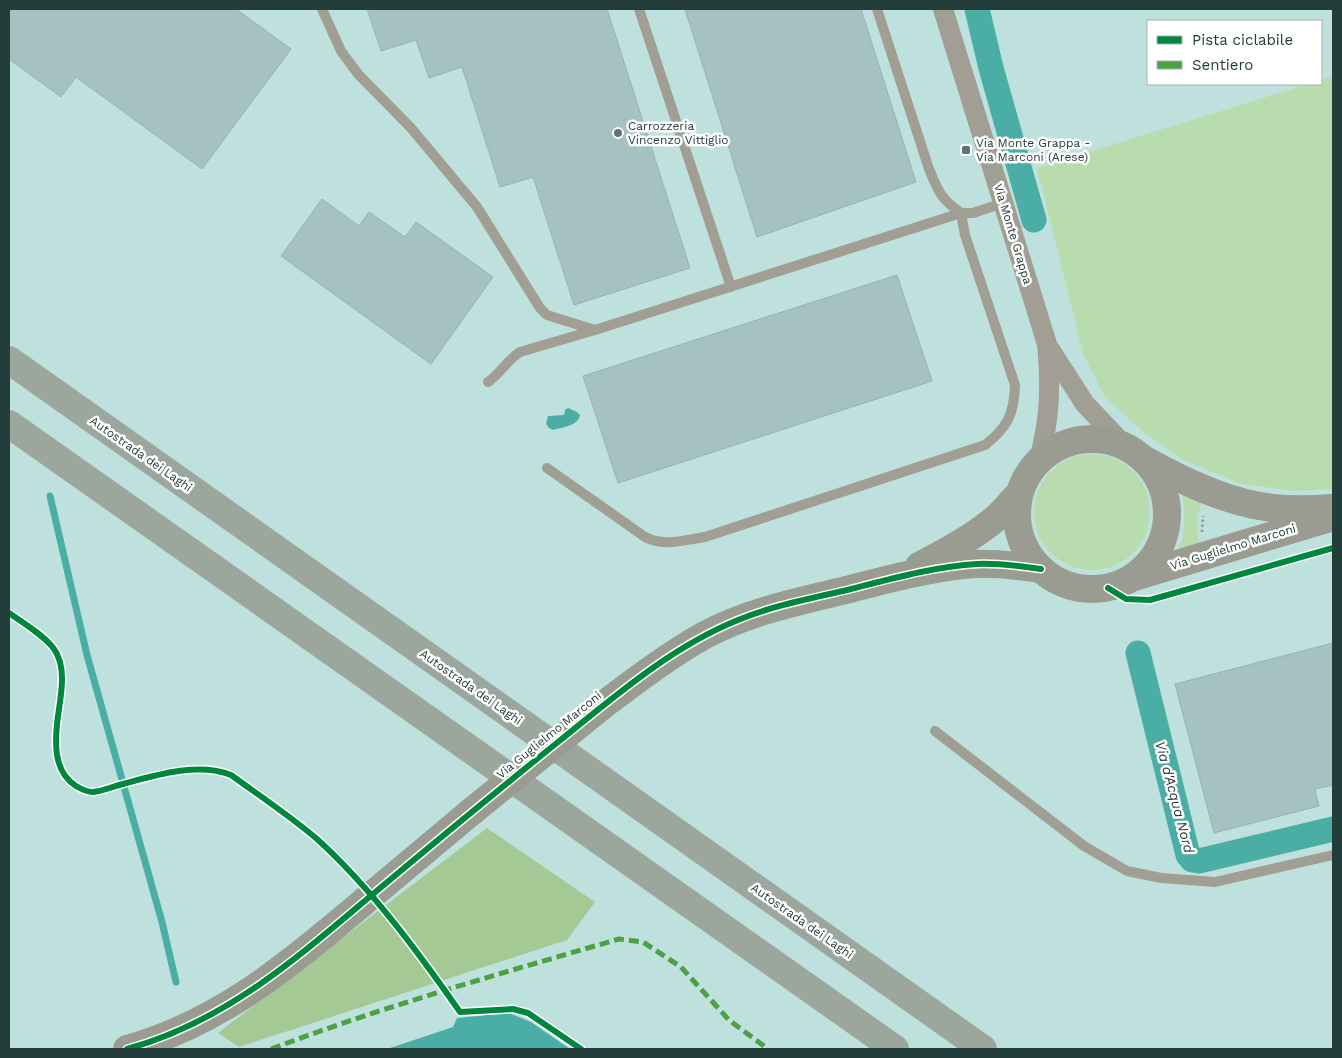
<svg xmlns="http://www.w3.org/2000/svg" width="1342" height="1058" font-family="'Work Sans',sans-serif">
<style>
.green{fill:#b9dcaf}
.forest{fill:#a4c995}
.water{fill:#4aada6}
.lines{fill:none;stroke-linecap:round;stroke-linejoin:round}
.stream{stroke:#4aada6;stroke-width:7}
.canal{stroke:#4aada6;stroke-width:25}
.building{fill:#a5c1c0;stroke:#96b2b2}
.path{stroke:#99a29c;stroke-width:3;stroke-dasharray:2.5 2.5;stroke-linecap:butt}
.lane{stroke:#a19e94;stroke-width:10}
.street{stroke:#a19e94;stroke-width:20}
.secondary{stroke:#9b9c91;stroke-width:28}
.highway{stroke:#9ba69d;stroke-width:28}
.secondary-bridge{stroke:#9b9c91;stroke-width:28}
.quiet{stroke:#4da044;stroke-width:5;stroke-dasharray:10 5;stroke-linecap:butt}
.cycleway-casing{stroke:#fff;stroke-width:9}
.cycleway{stroke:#00873e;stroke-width:6}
.poi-dot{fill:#597673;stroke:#fff;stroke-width:2}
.labels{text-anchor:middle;stroke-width:5;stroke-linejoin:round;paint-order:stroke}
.poi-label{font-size:12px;fill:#223d3a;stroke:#fff;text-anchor:start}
.street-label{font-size:12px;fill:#223d3a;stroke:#fff}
.water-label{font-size:14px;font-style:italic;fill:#233c3a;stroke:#fff}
</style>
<rect width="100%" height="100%" fill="#bee1dd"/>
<g class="green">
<polygon points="1333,76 1333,489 1293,491 1238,483 1183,460 1142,431 1105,397 1083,354 1037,168 1308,84 1321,84 1321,80"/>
<circle cx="1092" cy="512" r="58"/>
<path d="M1182,494L1202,502C1196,516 1197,529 1199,544L1178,549C1187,531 1185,512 1182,494Z"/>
</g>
<polygon class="forest" points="487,828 595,902 567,940 239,1047 218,1033"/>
<g class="water">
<path d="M568,408L577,412L580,415C578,426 563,427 553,430L549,428L546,424L548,416L564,415L565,410Z"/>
<polygon points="509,1013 531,1022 570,1049 387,1049 453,1027 457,1018"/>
</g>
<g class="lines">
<polyline class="stream" points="50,496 87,655 162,922 176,982"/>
<g class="canal">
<polyline points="977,9 991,68 1034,220"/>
<polyline points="1138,653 1188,855 1192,860 1199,861 1333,829"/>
</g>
</g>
<g class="building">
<polygon points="9,9 236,9 291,49 202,169 76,77 61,97 9,59"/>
<polygon points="367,9 607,9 690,268 574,305 533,177 500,187 462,67 429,78 416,40 381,51"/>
<polygon points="685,9 861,9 916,182 757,237"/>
<polygon points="322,199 359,226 369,212 405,237 416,222 493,277 431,364 281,256"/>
<polygon points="897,275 932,381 618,483 583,376"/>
<polygon points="1333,643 1333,785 1315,789 1319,806 1214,833 1175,684"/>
</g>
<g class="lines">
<polyline class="path" points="1202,532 1203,516"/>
<g class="lane">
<polyline points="322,9 341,51 358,74 411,128 477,207 540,308 547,315 595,330 961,213 973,213 1003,203"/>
<polyline points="639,9 731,287"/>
<path d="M488,382C500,374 507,360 520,352L595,330"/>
<path d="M547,468L645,537C664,547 684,540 705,537L985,445C1008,427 1014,414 1015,385L965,235L961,213C941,199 938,191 929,169L877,9"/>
<polyline points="935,731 1084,846 1127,871 1161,878 1215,882 1333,855"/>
</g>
<g class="street">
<path d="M943,9L1047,344C1051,388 1050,418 1039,460"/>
<polyline points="1049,348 1085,404 1124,445"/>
</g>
<g class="secondary">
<circle cx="1092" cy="514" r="75"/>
<path d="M1147,461C1181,480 1216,497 1254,505C1278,510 1308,510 1332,508"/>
<path d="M919,566C946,552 972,538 995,519C1004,511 1011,502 1019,494"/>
<polyline points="1134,577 1333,517"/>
<path d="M602,706C635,681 669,655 705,635C748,612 796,602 842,591C886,580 931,567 976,564C998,563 1020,566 1041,569"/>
<path d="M127,1049C217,1024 284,969 354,910C393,877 432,845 471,812"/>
</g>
<g class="highway">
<polyline points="9,360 983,1049"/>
<polyline points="9,424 895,1049"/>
</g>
<polyline class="secondary-bridge" points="471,812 602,706"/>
<path class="quiet" d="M271,1049C385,1006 502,973 619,939L643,942L681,967L729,1020L768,1049"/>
<g class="cycleway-casing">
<g id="cycleway">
<polyline points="1108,588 1126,599 1150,600 1333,548"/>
<path d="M9,613C22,622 45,636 54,649C67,667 61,695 58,716C55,739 52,771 76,786C81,789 87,792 93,792C103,791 114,786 123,784C156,775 199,762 231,775C260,796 290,816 317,839C371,888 418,952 460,1012L513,1009L528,1013L581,1049"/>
<path d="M127,1049C225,1022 297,958 373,894C434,843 496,792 558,742C614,697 671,647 738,620C774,605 814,598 851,589C890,579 937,566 977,564C998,563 1020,566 1041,569"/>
</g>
</g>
<use href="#cycleway" class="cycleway"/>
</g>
<g class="poi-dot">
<circle cx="618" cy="133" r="5"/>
<rect x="961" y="145" width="10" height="10" rx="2.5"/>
</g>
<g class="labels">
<g class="poi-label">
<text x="628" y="130">Carrozzeria<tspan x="628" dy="14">Vincenzo Vittiglio</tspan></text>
<text x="976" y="147">Via Monte Grappa -<tspan x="976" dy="14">Via Marconi (Arese)</tspan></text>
</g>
<g class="street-label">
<text transform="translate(1013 234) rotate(73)" y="4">Via Monte Grappa</text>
<text transform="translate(141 454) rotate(35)" y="4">Autostrada dei Laghi</text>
<text transform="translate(1233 547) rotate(-17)" y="4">Via Guglielmo Marconi</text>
<text transform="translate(471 687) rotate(35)" y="4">Autostrada dei Laghi</text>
<text transform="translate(549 735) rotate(-39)" y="4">Via Guglielmo Marconi</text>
<text transform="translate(802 921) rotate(35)" y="4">Autostrada dei Laghi</text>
</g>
<g class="water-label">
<text transform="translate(1175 797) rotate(75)" y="5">Via d'Acqua Nord</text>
</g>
</g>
<rect width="1342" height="1058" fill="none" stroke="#223d3a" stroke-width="20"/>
<rect x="1147" y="20" width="175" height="65" fill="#ffffff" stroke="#a7b1b0"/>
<rect x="1157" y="36" width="25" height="8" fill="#00873e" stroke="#a7b1b0"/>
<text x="1192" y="45" font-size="15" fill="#223d3a">Pista ciclabile</text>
<rect x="1157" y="61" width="25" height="8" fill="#4da044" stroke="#a7b1b0"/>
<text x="1192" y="70" font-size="15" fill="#223d3a">Sentiero</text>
</svg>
